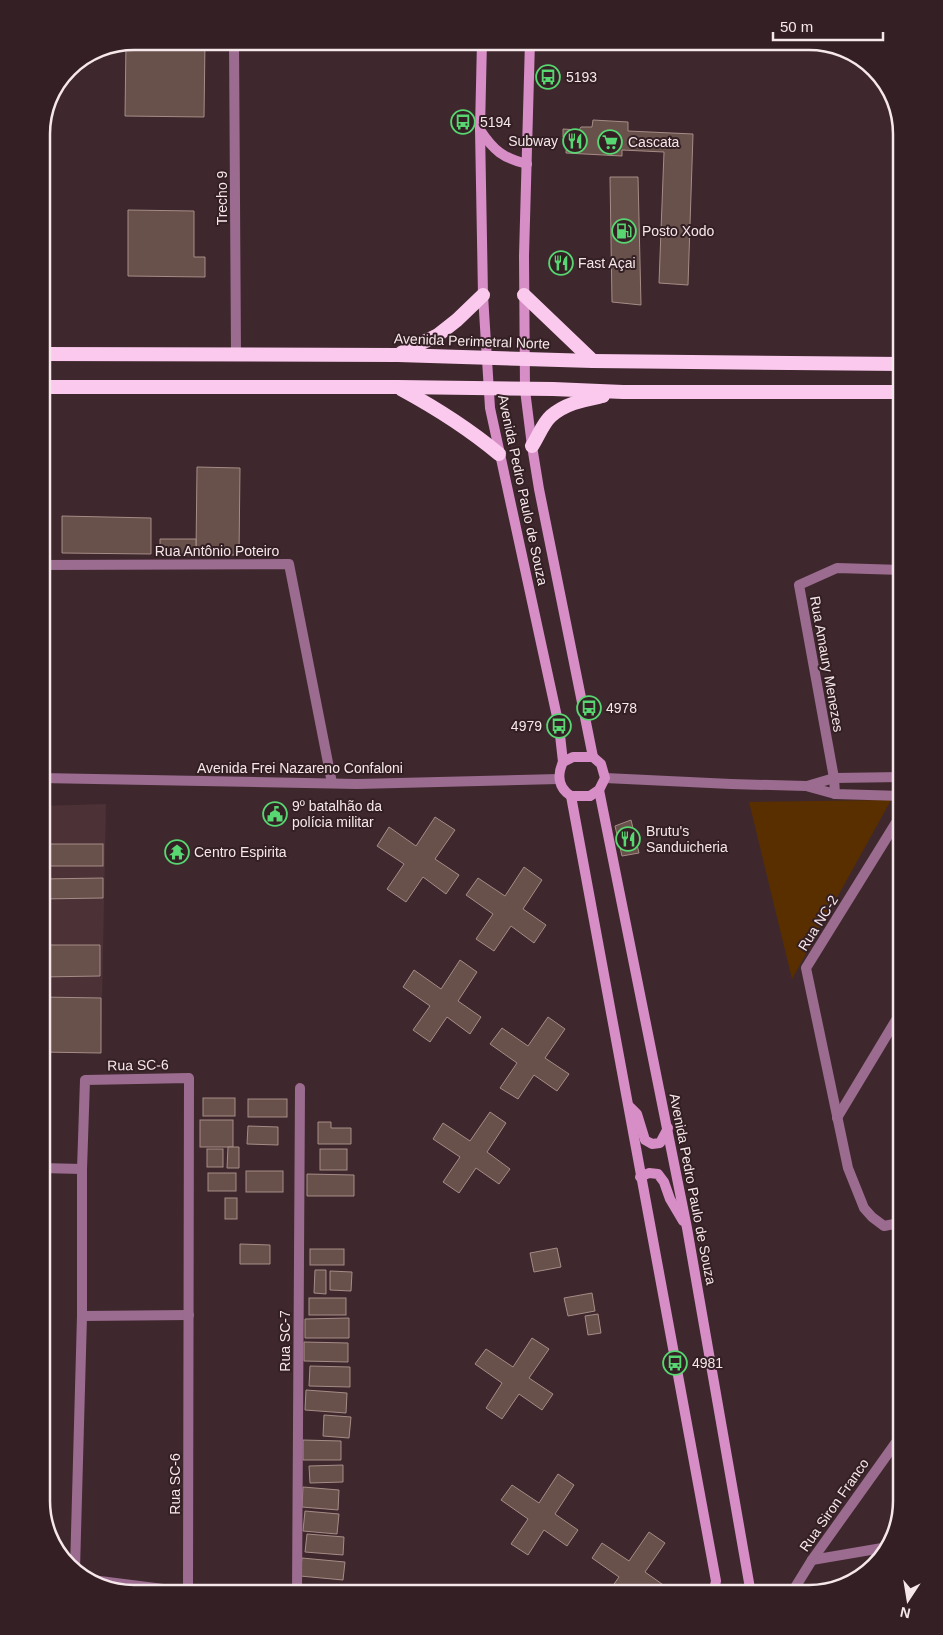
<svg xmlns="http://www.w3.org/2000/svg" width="943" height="1635" font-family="Helvetica,sans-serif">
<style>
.built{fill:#4c3137}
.green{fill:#592f00}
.building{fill:#68514b;stroke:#a68c86}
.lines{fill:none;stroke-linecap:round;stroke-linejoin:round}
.minor{stroke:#9b6c8f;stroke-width:10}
.tertiary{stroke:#9b6c8f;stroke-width:10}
.secondary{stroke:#d78dc6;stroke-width:10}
.trunk{stroke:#fbc9ee;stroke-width:14}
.labels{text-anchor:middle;stroke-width:4;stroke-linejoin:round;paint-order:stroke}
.poi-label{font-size:14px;fill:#f6e7ea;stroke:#331f24;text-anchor:start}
.street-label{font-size:14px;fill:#f6e7ea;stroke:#331f24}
.rim{fill:none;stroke:#f6e7ea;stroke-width:2.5}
</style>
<rect width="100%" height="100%" fill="#3e282d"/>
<g class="built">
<polygon points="106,804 101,1053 41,1052 41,806"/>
<polygon points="872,1565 850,1584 835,1588 843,1579 861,1566"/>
</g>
<polygon class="green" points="891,800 792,979 749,802"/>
<g class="building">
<polygon points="134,41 205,41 204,117 125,116 126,43"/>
<polygon points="593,120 628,122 628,131 693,134 688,285 659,283 664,152 622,150 622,156 566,153 567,137 563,137 563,129 579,130 581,127 592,127"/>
<polygon points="610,177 638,177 641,305 612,302"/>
<polygon points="128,210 194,211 194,257 205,257 205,277 128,276"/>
<polygon points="564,258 566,265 558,269 555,261"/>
<polygon points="197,467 240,468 239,555 196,555"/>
<polygon points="62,516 151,518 151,554 62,553"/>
<polygon points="160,539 196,539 196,555 160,554"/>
<polygon points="435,817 455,830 435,859 459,875 446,894 423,877 406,902 387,889 404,864 377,846 389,827 416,846"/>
<polygon points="631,820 639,853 622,856 615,826"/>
<rect x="42" y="844" width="61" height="22"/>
<polygon points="524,867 542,880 523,909 546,925 534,943 511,926 494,951 476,939 493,914 466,895 478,878 505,896"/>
<polygon points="103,878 103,898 41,899 41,879"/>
<polygon points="41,945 100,945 100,976 41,977"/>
<polygon points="460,960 477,972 458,1001 481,1017 470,1034 447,1017 430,1042 413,1030 430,1006 403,987 414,970 441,989"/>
<polygon points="41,997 101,998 101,1053 41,1052"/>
<polygon points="548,1017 565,1029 545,1058 569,1074 557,1091 534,1075 518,1099 500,1088 517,1063 490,1044 502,1028 528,1046"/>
<rect x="203" y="1098" width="32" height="18"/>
<rect x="248" y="1099" width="39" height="18"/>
<polygon points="490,1112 506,1123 487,1152 510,1169 499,1184 476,1168 459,1193 443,1182 460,1157 433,1139 443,1123 470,1141"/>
<rect x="200" y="1120" width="33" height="27"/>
<polygon points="318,1122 331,1122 331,1128 351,1128 351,1144 318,1144"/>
<polygon points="248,1126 278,1127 278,1145 247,1144"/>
<polygon points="228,1147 239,1147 239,1168 227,1168"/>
<rect x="207" y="1149" width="16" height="18"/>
<rect x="320" y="1149" width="27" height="21"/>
<rect x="246" y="1171" width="37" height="21"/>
<rect x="208" y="1173" width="28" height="18"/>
<polygon points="307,1174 354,1175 354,1196 307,1196"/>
<rect x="225" y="1198" width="12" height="21"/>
<polygon points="240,1244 270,1245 270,1264 240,1264"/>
<polygon points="557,1248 561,1267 534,1272 530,1253"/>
<rect x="310" y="1249" width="34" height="16"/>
<polygon points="315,1270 326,1270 326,1294 314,1293"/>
<polygon points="330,1271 352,1272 351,1291 330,1290"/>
<polygon points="592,1293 595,1311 568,1316 564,1298"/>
<rect x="309" y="1298" width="37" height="17"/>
<polygon points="598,1314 601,1333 588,1335 585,1316"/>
<polygon points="349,1318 349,1338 305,1338 305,1319"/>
<polygon points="532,1338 549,1349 529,1378 553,1394 542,1410 519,1394 502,1419 486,1408 502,1383 475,1364 486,1349 513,1367"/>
<polygon points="304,1342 348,1343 348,1362 304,1361"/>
<polygon points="310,1366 350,1367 350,1387 309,1386"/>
<polygon points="306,1390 347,1393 346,1413 305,1410"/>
<polygon points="324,1415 351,1417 349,1438 323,1436"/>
<polygon points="303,1440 341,1441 341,1460 303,1460"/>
<polygon points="343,1465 343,1482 310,1483 309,1466"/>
<polygon points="558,1474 574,1485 555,1514 578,1530 567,1546 544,1530 528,1555 511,1544 528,1519 501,1500 512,1485 539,1503"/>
<polygon points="303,1487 339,1490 338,1510 302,1507"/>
<polygon points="305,1511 339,1514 337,1534 303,1531"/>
<polygon points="649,1532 665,1543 645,1572 669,1589 665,1594 643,1594 635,1588 631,1594 607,1594 619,1577 592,1558 602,1543 629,1561"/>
<polygon points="307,1534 344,1537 343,1555 305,1552"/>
<polygon points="302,1558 345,1562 343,1580 300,1576"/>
</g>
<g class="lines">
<g class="minor">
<polyline points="234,41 236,355"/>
<polyline points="41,565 289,564 332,783"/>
<polyline points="605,778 731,784 806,786 835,794 902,796"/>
<polyline points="807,786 834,778 902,777"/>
<polyline points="835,794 834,778 799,585 837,568 902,570"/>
<polyline points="837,1118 902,1010"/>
<polyline points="41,1168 82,1169"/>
<polyline points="902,1219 894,1224 884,1226 872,1217 864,1208 848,1168 806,968 902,813"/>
<polyline points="82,1316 189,1315"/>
<polyline points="812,1560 888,1547"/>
<polyline points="75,1569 82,1316 82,1169 85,1080 189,1078 188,1592"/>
<polyline points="297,1594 300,1088"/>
<polyline points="791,1594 812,1560 902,1434"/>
</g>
<g class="tertiary">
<polyline points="41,778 357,784 559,779"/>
<polyline points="84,1579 203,1594"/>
</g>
<g class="secondary">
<polyline points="482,41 480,129 483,295 490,408 559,726 563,762"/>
<polyline points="530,41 524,256 525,390 532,446 539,489 593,757"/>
<path d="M480,130C494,151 503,158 527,164"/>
<path d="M573,757H593L601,764L605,778L599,790L590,796H571C558,788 557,775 563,762Z"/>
<polyline points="599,790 687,1228 751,1594"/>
<polyline points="571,796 716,1581 713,1594"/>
<polyline points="630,1107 637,1114 645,1140 652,1144 660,1143 668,1128"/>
<polyline points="640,1177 649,1173 658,1174 664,1182 670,1199 683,1221"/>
</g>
<g class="trunk">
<polyline points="524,295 593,361"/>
<polyline points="401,353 438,335 457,320 483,295"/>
<polyline points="41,354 398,355 593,361 902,364"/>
<polyline points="41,387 398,387 553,389 623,392 902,392"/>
<path d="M401,389C436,408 469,429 499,454"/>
<path d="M532,446C538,437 543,423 551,416C566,403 584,400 603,396"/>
</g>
</g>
<defs>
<g id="bus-ring" transform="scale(1.25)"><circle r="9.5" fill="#331f24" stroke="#57d671" stroke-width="1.5"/><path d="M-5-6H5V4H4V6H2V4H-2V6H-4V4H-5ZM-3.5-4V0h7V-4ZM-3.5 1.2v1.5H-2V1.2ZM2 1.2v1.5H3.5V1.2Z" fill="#57d671"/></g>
<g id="restaurant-ring" transform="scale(1.25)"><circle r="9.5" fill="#331f24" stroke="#57d671" stroke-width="1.5"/><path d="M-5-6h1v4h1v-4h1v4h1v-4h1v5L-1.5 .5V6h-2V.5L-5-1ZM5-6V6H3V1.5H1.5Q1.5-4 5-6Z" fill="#57d671"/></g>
<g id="supermarket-ring" transform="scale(1.25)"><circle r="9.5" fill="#331f24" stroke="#57d671" stroke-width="1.5"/><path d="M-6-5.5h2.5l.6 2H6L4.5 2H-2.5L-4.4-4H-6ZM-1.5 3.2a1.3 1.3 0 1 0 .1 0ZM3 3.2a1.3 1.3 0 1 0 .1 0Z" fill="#57d671"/></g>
<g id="fuel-ring" transform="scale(1.25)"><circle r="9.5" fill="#331f24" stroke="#57d671" stroke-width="1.5"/><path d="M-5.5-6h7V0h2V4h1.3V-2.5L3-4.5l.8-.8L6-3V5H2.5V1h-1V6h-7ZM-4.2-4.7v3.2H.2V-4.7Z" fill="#57d671"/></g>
<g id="civic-ring" transform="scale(1.25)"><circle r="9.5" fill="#331f24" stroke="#57d671" stroke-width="1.5"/><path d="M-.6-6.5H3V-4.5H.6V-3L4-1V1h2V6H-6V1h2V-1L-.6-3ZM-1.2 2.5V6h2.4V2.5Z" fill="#57d671"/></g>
<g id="temple-ring" transform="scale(1.25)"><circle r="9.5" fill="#331f24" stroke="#57d671" stroke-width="1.5"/><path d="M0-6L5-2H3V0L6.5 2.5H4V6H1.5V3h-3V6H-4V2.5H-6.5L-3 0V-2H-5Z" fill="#57d671"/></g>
</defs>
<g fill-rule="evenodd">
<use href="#bus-ring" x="548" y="77"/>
<use href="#bus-ring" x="463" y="122"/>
<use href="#restaurant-ring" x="575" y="141"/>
<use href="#supermarket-ring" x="610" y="142"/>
<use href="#fuel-ring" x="624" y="231"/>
<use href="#restaurant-ring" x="561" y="263"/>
<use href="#bus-ring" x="589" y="708"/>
<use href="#bus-ring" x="559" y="726"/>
<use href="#civic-ring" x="275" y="814"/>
<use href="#restaurant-ring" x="628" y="839"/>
<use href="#temple-ring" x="177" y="852"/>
<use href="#bus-ring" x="675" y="1363"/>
</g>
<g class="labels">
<g class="poi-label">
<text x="566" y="82">5193</text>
<text x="480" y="127">5194</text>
<text x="558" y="146" text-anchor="end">Subway</text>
<text x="628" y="147">Cascata</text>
<text x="642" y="236">Posto Xodo</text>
<text x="578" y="268">Fast Açai</text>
<text x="606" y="713">4978</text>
<text x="542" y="731" text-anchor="end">4979</text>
<text x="292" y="811">9º batalhão da<tspan x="292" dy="16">polícia militar</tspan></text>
<text x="646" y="836">Brutu's<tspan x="646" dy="16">Sanduicheria</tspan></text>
<text x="194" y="857">Centro Espirita</text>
<text x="692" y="1368">4981</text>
</g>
<g class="street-label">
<text transform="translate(222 198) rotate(-90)" y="5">Trecho 9</text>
<text transform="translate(472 341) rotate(2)" y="5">Avenida Perimetral Norte</text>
<text transform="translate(523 490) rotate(78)" y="5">Avenida Pedro Paulo de Souza</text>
<text x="217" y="556">Rua Antônio Poteiro</text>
<text transform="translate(827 664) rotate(80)" y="5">Rua Amaury Menezes</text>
<text x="300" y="773">Avenida Frei Nazareno Confaloni</text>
<text transform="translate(818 923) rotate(-58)" y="5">Rua NC-2</text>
<text transform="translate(138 1065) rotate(-1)" y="5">Rua SC-6</text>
<text transform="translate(693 1189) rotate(79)" y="5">Avenida Pedro Paulo de Souza</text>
<text transform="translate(285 1341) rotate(-90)" y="5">Rua SC-7</text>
<text transform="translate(175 1484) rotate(-90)" y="5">Rua SC-6</text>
<text transform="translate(834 1505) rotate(-55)" y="5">Rua Siron Franco</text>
</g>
</g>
<path d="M0 0H943V1635H0ZM134 50H809A84 84 0 0 1 893 134V1501A84 84 0 0 1 809 1585H134A84 84 0 0 1 50 1501V134A84 84 0 0 1 134 50Z" fill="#331f24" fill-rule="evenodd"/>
<path class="rim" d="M134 50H809A84 84 0 0 1 893 134V1501A84 84 0 0 1 809 1585H134A84 84 0 0 1 50 1501V134A84 84 0 0 1 134 50Z"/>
<g transform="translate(908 1600) rotate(192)" stroke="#331f24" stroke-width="4" paint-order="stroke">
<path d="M0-4L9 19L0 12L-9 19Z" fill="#f6e7ea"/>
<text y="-8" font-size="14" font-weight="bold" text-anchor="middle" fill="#f6e7ea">N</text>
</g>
<path d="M773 32v8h110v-8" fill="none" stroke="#f6e7ea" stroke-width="2.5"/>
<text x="780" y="32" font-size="15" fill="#f6e7ea" stroke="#331f24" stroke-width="4" paint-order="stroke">50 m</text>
</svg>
